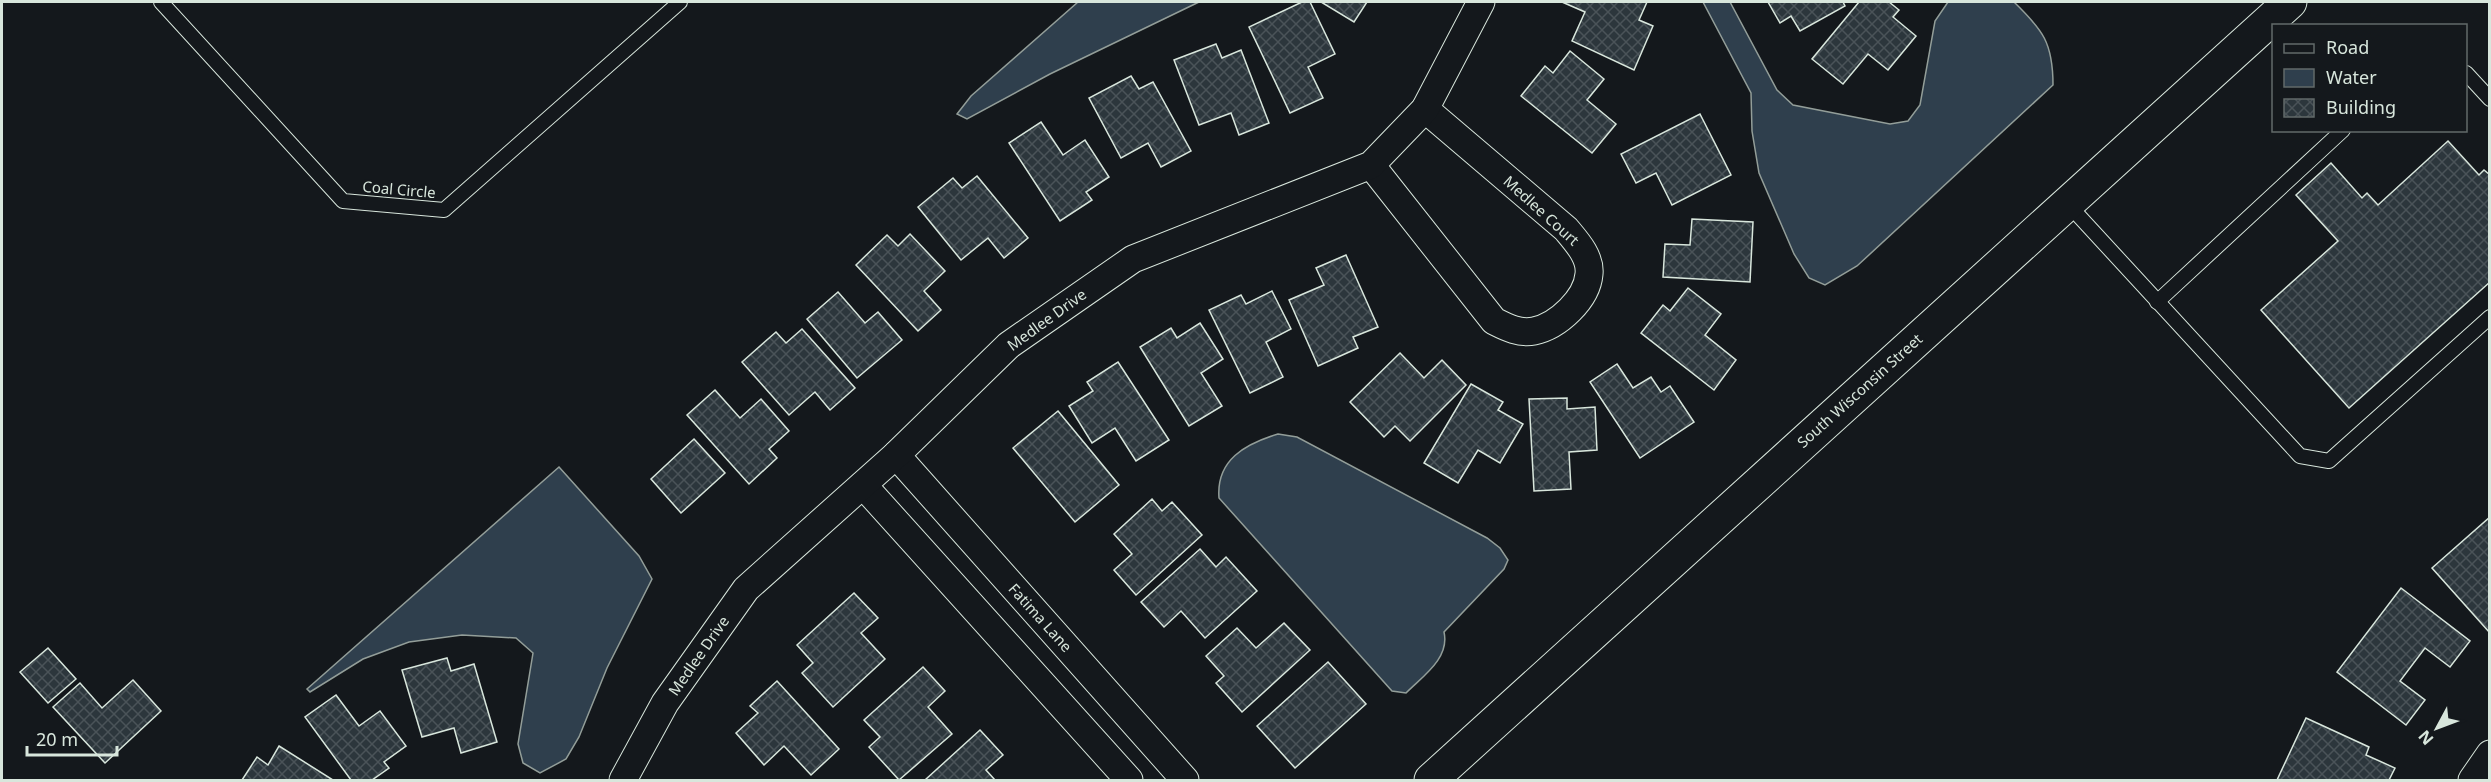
<svg xmlns="http://www.w3.org/2000/svg" width="2491" height="782" font-family="'Noto Sans',sans-serif">
<style>
.water{fill:#2f3f4d;stroke:#939e99;stroke-width:1.5}
.building{fill:url(#building-cross-hatch);stroke:#d8e6dc;stroke-width:1.5}
.lines{fill:none;stroke-linecap:round;stroke-linejoin:round}
.lane-casing{stroke:#d8e6dc;stroke-width:16}
.street-casing{stroke:#d8e6dc;stroke-width:29}
.secondary-casing{stroke:#d8e6dc;stroke-width:35}
.lane{stroke:#14181c;stroke-width:14}
.street{stroke:#14181c;stroke-width:27}
.secondary{stroke:#14181c;stroke-width:33}
.labels{text-anchor:middle;stroke-width:4.5;stroke-linejoin:round;paint-order:stroke}
.street-label{font-size:15px;fill:#d8e6dc;stroke:#14181c}
</style>
<defs>
<pattern id="building-cross-hatch" width="8" height="8" patternUnits="userSpaceOnUse" patternTransform="scale(1.5)"><rect width="8" height="8" fill="#2c363c"/><path d="M0 0l8 8M0 8l8-8" fill="none" stroke="#4a5358"/></pattern>
</defs>
<rect width="100%" height="100%" fill="#14181c"/>
<g class="water">
<polygon points="1078,2 1199,2 1050,74 967,119 957,114 971,96"/>
<path d="M1703,2H1730L1777,90L1793,105L1890,124L1908,121L1920,105L1935,21L1948,2H2014C2043,30 2053,43 2053,85L1857,266L1825,285L1809,278L1794,254L1759,173L1752,131L1751,93Z"/>
<path d="M1278,434L1297,437L1487,538L1500,548L1508,560L1504,569L1444,632C1450,658 1423,676 1406,693L1392,691L1219,498C1216,460 1245,444 1278,434Z"/>
<polygon points="559,467 639,556 652,579 607,668 579,737 566,759 540,773 523,763 518,744 533,653 516,638 462,635 409,642 363,659 310,692 307,689"/>
</g>
<g class="building">
<polygon points="1302,2 1310,2 1335,54 1308,67 1323,98 1290,113 1249,27"/>
<polygon points="1321,2 1367,2 1354,22"/>
<polygon points="1562,2 1647,2 1639,20 1653,26 1634,70 1572,41 1585,12"/>
<polygon points="1768,2 1843,2 1845,6 1800,31 1791,16 1780,23"/>
<polygon points="1859,2 1889,2 1899,10 1893,17 1916,36 1888,70 1868,54 1843,84 1812,59"/>
<polygon points="1216,44 1222,58 1241,50 1269,123 1239,135 1231,113 1199,125 1174,60"/>
<polygon points="1570,51 1604,79 1587,100 1616,124 1592,153 1521,96 1545,66 1553,73"/>
<polygon points="1131,76 1139,89 1153,82 1191,151 1161,167 1148,143 1121,158 1089,98"/>
<polygon points="1700,114 1731,175 1672,205 1656,173 1636,183 1621,154"/>
<polygon points="1041,122 1063,155 1085,140 1109,177 1086,192 1092,200 1060,221 1009,143"/>
<polygon points="2448,141 2479,175 2484,170 2490,175 2490,282 2349,408 2261,310 2338,241 2296,195 2331,163 2362,198 2367,193 2378,205"/>
<polygon points="977,176 1028,238 1004,258 988,238 961,260 918,207 953,178 962,188"/>
<polygon points="1692,219 1753,222 1750,282 1663,277 1665,244 1690,245"/>
<polygon points="910,234 945,271 924,291 941,310 918,331 856,265 887,235 898,246"/>
<polygon points="1346,255 1378,327 1353,337 1358,348 1318,366 1289,300 1324,285 1316,268"/>
<polygon points="1688,288 1721,314 1705,335 1736,360 1714,390 1641,333 1663,305 1670,311"/>
<polygon points="1272,291 1291,329 1266,342 1283,377 1250,393 1209,310 1241,295 1246,304"/>
<polygon points="838,292 865,323 878,312 902,340 857,378 807,319"/>
<polygon points="1200,323 1223,359 1201,373 1222,406 1189,426 1140,347 1171,328 1177,338"/>
<polygon points="802,329 855,388 830,410 815,392 789,415 742,362 776,332 786,343"/>
<polygon points="1400,353 1424,378 1442,360 1466,385 1410,441 1395,426 1384,437 1350,402"/>
<polygon points="1118,362 1169,440 1136,461 1115,428 1092,443 1069,406 1093,391 1087,382"/>
<polygon points="1617,364 1633,388 1651,377 1661,392 1670,386 1694,422 1640,458 1590,382"/>
<polygon points="1471,384 1503,402 1498,410 1523,424 1500,463 1478,450 1458,483 1424,463"/>
<polygon points="715,390 740,418 761,399 789,431 769,449 777,458 749,484 687,415"/>
<polygon points="1567,398 1567,409 1595,407 1597,450 1569,452 1571,489 1534,491 1529,399"/>
<polygon points="1058,411 1119,485 1075,522 1013,448"/>
<polygon points="694,439 725,473 681,513 651,479"/>
<polygon points="1152,499 1162,511 1172,502 1202,535 1136,595 1114,570 1132,554 1114,534"/>
<polygon points="2490,517 2490,633 2432,568"/>
<polygon points="1200,549 1216,567 1226,557 1257,591 1205,638 1181,611 1164,627 1141,602"/>
<polygon points="2401,588 2470,641 2450,667 2425,648 2400,681 2425,700 2406,725 2337,672"/>
<polygon points="854,593 878,618 861,633 885,659 833,707 802,673 813,663 797,645"/>
<polygon points="1284,623 1310,650 1242,712 1216,683 1224,676 1206,656 1237,628 1256,648"/>
<polygon points="48,648 76,679 48,703 20,672"/>
<polygon points="447,658 451,671 474,664 497,742 461,753 454,728 422,737 402,670"/>
<polygon points="1328,662 1366,704 1295,768 1257,726"/>
<polygon points="923,667 945,691 928,707 952,734 899,780 869,747 880,737 864,720"/>
<polygon points="133,680 161,711 105,763 53,707 80,683 102,708"/>
<polygon points="777,681 839,749 811,775 784,746 764,765 736,733 758,713 750,706"/>
<polygon points="336,695 359,726 380,711 406,746 384,762 389,768 372,780 351,780 305,717"/>
<polygon points="2306,718 2369,747 2366,755 2395,768 2389,780 2277,780"/>
<polygon points="980,730 1003,755 986,770 995,780 925,780"/>
<polygon points="279,746 333,780 242,780 257,757 268,765"/>
</g>
<g class="lines">
<g class="lane-casing">
<g id="lane">
<polyline points="161,2 343,201 444,210 680,2"/>
<polyline points="2466,73 2490,99"/>
<polyline points="2067,203 2300,456 2329,461 2490,317"/>
<polyline points="2157,302 2343,130"/>
</g>
</g>
<g class="street-casing">
<g id="street">
<path d="M1371,165L1494,321C1506,327 1519,334 1534,331C1558,326 1587,299 1589,274C1591,257 1576,241 1566,229L1425,109"/>
<polyline points="896,455 1185,780"/>
<polyline points="863,485 1129,780"/>
<polyline points="623,780 665,703 746,589 896,455 1009,345 1133,259 1371,165 1425,109 1481,2"/>
<polyline points="2472,780 2490,754"/>
</g>
</g>
<g class="secondary-casing">
<polyline id="secondary" points="1431,780 2290,2"/>
</g>
<use href="#lane" class="lane"/>
<use href="#street" class="street"/>
<use href="#secondary" class="secondary"/>
</g>
<g class="labels">
<g class="street-label">
<text transform="translate(399 190) rotate(5)" y="5">Coal Circle</text>
<text transform="translate(1541 211) rotate(42)" y="5">Medlee Court</text>
<text transform="translate(1047 320) rotate(-36)" y="5">Medlee Drive</text>
<text transform="translate(1860 391) rotate(-42)" y="5">South Wisconsin Street</text>
<text transform="translate(1040 618) rotate(48)" y="5">Fatima Lane</text>
<text transform="translate(699 656) rotate(-55)" y="5">Medlee Drive</text>
</g>
</g>
<rect width="2491" height="782" fill="none" stroke="#d8e6dc" stroke-width="6"/>
<rect x="2272" y="24" width="195" height="108" fill="#14181c" stroke="#626a69" stroke-width="1.5"/>
<rect x="2284" y="44" width="30" height="9" fill="#14181c" stroke="#626a69" stroke-width="1.5"/>
<text x="2326" y="54" font-size="18" fill="#d8e6dc">Road</text>
<rect x="2284" y="69" width="30" height="18" fill="#2f3f4d" stroke="#626a69" stroke-width="1.5"/>
<text x="2326" y="84" font-size="18" fill="#d8e6dc">Water</text>
<rect x="2284" y="99" width="30" height="18" fill="url(#building-cross-hatch)" stroke="#626a69" stroke-width="1.5"/>
<text x="2326" y="114" font-size="18" fill="#d8e6dc">Building</text>
<g transform="translate(2437 728) rotate(229)" stroke="#14181c" stroke-width="4.5" paint-order="stroke">
<path d="M0-4.5L10 22L0 15L-10 22Z" fill="#d8e6dc"/>
<text y="-9" font-size="16" font-weight="bold" text-anchor="middle" fill="#d8e6dc">N</text>
</g>
<path d="M27 746v9h90v-9" fill="none" stroke="#d8e6dc" stroke-width="3"/>
<text x="36" y="746" font-size="18" fill="#d8e6dc" stroke="#14181c" stroke-width="4.5" paint-order="stroke">20 m</text>
</svg>
